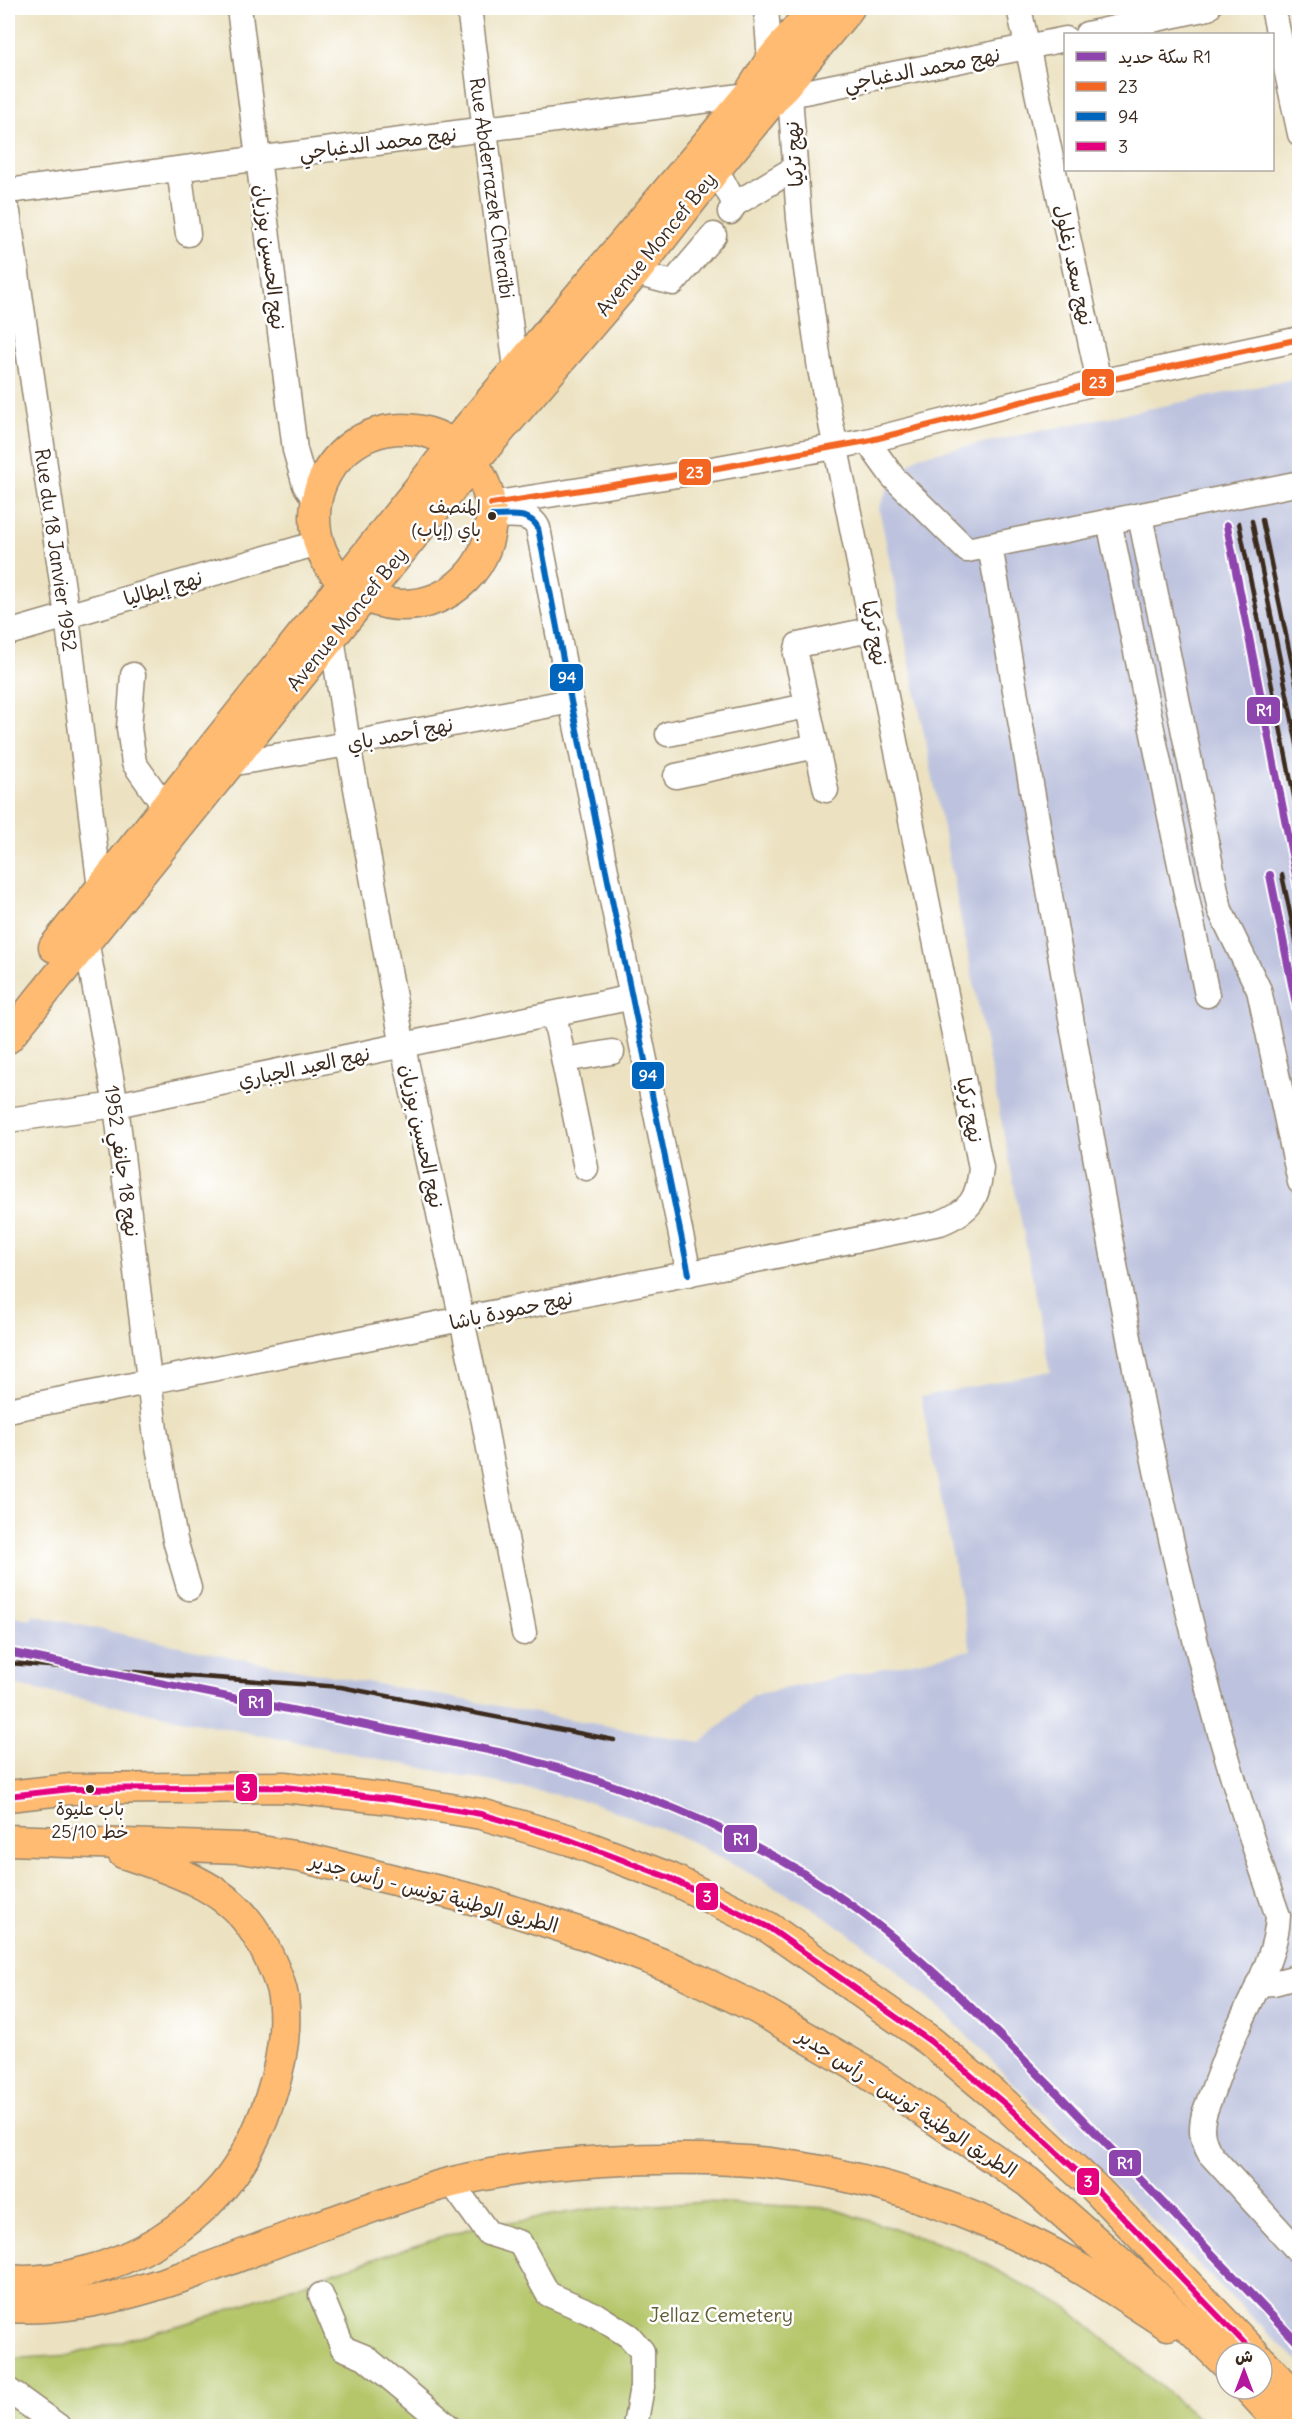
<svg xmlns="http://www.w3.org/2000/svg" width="1307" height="2434" font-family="Delius,'Playpen Sans Arabic',sans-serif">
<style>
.industrial{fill:#bdc3de}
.green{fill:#b5c66a;stroke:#787844;stroke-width:1.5}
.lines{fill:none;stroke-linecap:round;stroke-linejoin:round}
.minor-casing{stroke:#948670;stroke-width:27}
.major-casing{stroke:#948670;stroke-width:33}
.minor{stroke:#fff;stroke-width:24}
.major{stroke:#ffbb71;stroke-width:30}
.rail{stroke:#3b2a1e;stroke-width:4.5}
.bus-1-casing{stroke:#fff;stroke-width:10}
.bus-2-casing{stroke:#fff;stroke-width:10}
.bus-3-casing{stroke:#fff;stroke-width:10}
.bus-1{stroke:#f26522;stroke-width:6}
.bus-2{stroke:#0065bd;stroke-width:6}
.bus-3{stroke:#e5007d;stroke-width:6}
.rail-1-casing{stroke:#fff;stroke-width:12}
.rail-1{stroke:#8e44ad;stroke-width:8}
.bus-dot{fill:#3b2a1e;stroke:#fff;stroke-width:2}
.labels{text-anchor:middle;stroke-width:5;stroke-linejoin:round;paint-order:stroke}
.bus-label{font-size:18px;fill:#3b2a1e;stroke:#fff;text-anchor:end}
.street-label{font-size:20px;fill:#3b2a1e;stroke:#fff}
.park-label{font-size:20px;fill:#605935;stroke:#fff}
.line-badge{stroke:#fff;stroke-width:2}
.badge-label{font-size:16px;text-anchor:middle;font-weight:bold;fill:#fff}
</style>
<rect width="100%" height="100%" fill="#fff"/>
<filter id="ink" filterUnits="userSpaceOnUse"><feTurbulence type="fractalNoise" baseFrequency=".0167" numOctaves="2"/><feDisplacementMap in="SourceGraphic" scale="12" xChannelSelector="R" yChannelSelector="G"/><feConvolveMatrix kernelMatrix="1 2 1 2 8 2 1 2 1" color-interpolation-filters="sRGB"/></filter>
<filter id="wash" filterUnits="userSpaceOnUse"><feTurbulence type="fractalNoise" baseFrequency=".008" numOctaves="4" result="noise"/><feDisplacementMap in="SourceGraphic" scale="24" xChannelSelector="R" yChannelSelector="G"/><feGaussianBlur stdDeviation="1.35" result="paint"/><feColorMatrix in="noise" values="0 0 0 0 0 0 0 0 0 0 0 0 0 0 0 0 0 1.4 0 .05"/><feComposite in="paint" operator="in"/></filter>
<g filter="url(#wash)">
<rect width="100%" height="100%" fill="#ece2c1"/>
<polygon class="industrial" points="1299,378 1299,2363 1051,2122 936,2004 876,1953 813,1908 688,1840 591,1802 8,1684 8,1615 31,1620 32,1615 246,1660 701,1743 753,1695 971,1650 921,1397 1051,1371 879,508 893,477 919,456"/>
<polygon class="green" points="706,2202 830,2208 959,2250 1067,2308 1208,2426 8,2426 8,2359 71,2355 202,2319 336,2271 468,2229 590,2209"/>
</g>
<g filter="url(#ink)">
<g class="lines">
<g class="minor-casing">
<g id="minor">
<polyline points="239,8 295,450 305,485 316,501"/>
<polyline points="469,8 516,368"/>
<polyline points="766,8 770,61 778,95 790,95 1066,39"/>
<polyline points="1019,8 1099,382"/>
<polyline points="1273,8 1300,134"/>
<polyline points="1087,34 1208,8"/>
<polyline points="179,169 188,234"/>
<polyline points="716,169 735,204 730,212"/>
<polyline points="8,191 748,95"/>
<polyline points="735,204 795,168"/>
<polyline points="8,212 67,616 100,889"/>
<polyline points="635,273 673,283 714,235"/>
<polyline points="867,441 893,477 967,550 1300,483"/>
<polyline points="491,504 690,473 867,441 1099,382 1300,339"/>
<path d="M492,516C507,516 530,511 538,528L571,701L689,1274"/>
<polyline points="1140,516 1220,910 1259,990 1300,1182"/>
<polyline points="1109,521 1207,995"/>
<path d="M990,546C1032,784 1070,1023 1114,1260C1156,1482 1202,1703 1278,1916C1276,1960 1249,2001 1232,2041C1222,2064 1214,2088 1205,2111C1200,2128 1201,2138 1210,2154L1300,2253"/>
<polyline points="8,633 318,543"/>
<polyline points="332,637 348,744 403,1047 484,1422 524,1633"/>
<polyline points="133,675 129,728 134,763 165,807"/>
<polyline points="668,734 807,706"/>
<polyline points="229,764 348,744 571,701"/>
<polyline points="676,776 816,746"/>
<polyline points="826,790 796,654 798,645 874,629"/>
<polyline points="86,940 116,1105 155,1430 175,1540 189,1588"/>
<polyline points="554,1014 586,1168"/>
<polyline points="564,1060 612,1052"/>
<polyline points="8,1120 116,1105 633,997"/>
<path d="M8,1410L940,1223C970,1211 978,1200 981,1168L820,369L799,219L790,95"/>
<polyline points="1258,1984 1274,1983 1300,1976"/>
<polyline points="451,2182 488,2233 520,2243 548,2294 596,2315 629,2336 642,2351 642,2387 635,2426"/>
<polyline points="321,2295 343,2348 365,2357 448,2426"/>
<polyline points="8,2390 58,2426"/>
</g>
</g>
<g class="major-casing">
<g id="major">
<circle cx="403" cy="517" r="88"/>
<polyline points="54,947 454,444 748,95 770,61 814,8"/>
<polyline points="8,1038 473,462 635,273 716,169 849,8"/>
<polyline points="8,1796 71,1789 284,1787 391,1799 481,1814 570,1840 670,1878 768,1927 930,2041 1005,2104 1095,2188 1254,2353"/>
<polyline points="8,1840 240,1848 301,1857 488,1903 590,1936 678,1970 758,2009 863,2070 1028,2182 1141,2281 1226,2364"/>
<path d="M8,2280C34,2283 58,2279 84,2272C136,2259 186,2229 222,2188C261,2142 291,2058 283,1997C280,1977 263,1943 251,1926C223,1885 168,1868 123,1853"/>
<path d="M8,2307C113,2314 221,2261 319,2226C361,2212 410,2192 453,2182C502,2170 553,2164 604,2161C659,2158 714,2157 769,2163C858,2173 945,2202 1026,2240C1076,2263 1121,2295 1168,2325"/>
<polyline points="1262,2361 1300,2401"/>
<polyline points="1249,2389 1283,2426"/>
</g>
</g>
<use href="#minor" class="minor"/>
<use href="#major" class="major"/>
<g class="rail">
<polyline points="1262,520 1300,702"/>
<polyline points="1252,521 1300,759"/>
<polyline points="1239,523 1300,826"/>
<polyline points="1227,526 1300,895"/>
<polyline points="1270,875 1300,1024"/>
<polyline points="1282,875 1300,960"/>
<polyline points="8,1663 341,1687 614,1740"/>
</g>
<g class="bus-1-casing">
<polyline id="bus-1" points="491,504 690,473 867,441 1099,382 1300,339"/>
</g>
<g class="bus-2-casing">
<path id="bus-2" d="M492,516C507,516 530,511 538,528L571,701L689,1274"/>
</g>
<g class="bus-3-casing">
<polyline id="bus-3" points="8,1796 71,1789 284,1787 391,1799 481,1814 570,1840 670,1878 768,1927 930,2041 1005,2104 1095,2188 1254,2353"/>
</g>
<use href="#bus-1" class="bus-1"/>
<use href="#bus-2" class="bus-2"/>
<use href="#bus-3" class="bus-3"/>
<g class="rail-1-casing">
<g id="rail-1">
<polyline points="1227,526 1300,895"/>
<polyline points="1270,875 1300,1024"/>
<path d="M8,1652L498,1752C620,1782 740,1827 844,1900C924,1956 990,2026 1059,2095C1140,2178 1219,2262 1300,2345"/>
</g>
</g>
<use href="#rail-1" class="rail-1"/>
</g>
</g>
<g class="bus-dot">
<circle cx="492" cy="516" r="5"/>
<circle cx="90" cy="1789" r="5"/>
</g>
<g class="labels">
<g class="bus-label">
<text x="481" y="513">المنصف<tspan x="481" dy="23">باي (إياب)</tspan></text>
<text x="90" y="1815" text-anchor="middle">باب عليوة<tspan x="90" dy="23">خط 25/10</tspan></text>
</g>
<g class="street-label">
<text transform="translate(922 69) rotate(-11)" y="7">نهج محمد الدغباجي</text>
<text transform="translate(378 143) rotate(-7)" y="7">نهج محمد الدغباجي</text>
<text transform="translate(794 154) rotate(-94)" y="7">نهج تركيا</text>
<text transform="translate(492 188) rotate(82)" y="7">Rue Abderrazek Cheraïbi</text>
<text transform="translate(656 244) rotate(-51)" y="7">Avenue Moncef Bey</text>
<text transform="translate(270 257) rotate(83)" y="7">نهج الحسين بوزيان</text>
<text transform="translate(1074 265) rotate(78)" y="7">نهج سعد زغلول</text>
<text transform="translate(56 550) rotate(82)" y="7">Rue du 18 Janvier 1952</text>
<text transform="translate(163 588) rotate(-16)" y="7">نهج إيطاليا</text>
<text transform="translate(347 619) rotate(-51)" y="7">Avenue Moncef Bey</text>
<text transform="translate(875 633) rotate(79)" y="7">نهج تركيا</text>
<text transform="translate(400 734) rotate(-11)" y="7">نهج أحمد باي</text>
<text transform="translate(304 1067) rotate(-12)" y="7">نهج العيد الجباري</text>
<text transform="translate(970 1110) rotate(79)" y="7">نهج تركيا</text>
<text transform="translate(422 1136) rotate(78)" y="7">نهج الحسين بوزيان</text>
<text transform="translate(122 1161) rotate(82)" y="7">نهج 18 جانفي 1952</text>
<text transform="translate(511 1310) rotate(-12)" y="7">نهج حمودة باشا</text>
<text transform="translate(434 1893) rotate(15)" y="7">الطريق الوطنية تونس - رأس جدير</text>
<text transform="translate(907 2103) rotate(33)" y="7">الطريق الوطنية تونس - رأس جدير</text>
</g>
<g class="park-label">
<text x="721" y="2322">Jellaz Cemetery</text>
</g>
</g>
<g class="line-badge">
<rect x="1081" y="368" width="34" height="29" rx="6" fill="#f26522"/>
<rect x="678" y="458" width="34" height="28" rx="6" fill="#f26522"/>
<rect x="549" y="663" width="35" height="29" rx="6" fill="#0065bd"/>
<rect x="1246" y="696" width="35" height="29" rx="6" fill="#8e44ad"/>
<rect x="631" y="1061" width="34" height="29" rx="6" fill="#0065bd"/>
<rect x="238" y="1688" width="35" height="29" rx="6" fill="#8e44ad"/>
<rect x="235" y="1773" width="23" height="29" rx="6" fill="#e5007d"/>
<rect x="723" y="1824" width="35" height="29" rx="6" fill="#8e44ad"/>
<rect x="695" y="1882" width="24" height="29" rx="6" fill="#e5007d"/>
<rect x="1108" y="2149" width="34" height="28" rx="6" fill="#8e44ad"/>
<rect x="1076" y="2167" width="24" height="29" rx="6" fill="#e5007d"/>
</g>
<g class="badge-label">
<text x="1098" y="388">23</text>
<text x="695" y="478">23</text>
<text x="567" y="683">94</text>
<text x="1264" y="716">R1</text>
<text x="648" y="1081">94</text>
<text x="256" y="1708">R1</text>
<text x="246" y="1793">3</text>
<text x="741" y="1845">R1</text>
<text x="707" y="1902">3</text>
<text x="1125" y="2169">R1</text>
<text x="1088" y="2187">3</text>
</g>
<rect width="1307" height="2434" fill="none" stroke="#fff" stroke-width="30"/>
<rect x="1064" y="33" width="210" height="138" fill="#ffffff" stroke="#b1aaa5" stroke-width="1.5"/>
<rect x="1076" y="52" width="30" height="9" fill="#8e44ad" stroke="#b1aaa5" stroke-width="1.5"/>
<text x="1118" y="63" font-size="18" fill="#3b2a1e">سكة حديد R1</text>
<rect x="1076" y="82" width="30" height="9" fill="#f26522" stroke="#b1aaa5" stroke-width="1.5"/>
<text x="1118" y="93" font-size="18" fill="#3b2a1e">23</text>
<rect x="1076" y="112" width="30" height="9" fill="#0065bd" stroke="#b1aaa5" stroke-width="1.5"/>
<text x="1118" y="123" font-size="18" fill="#3b2a1e">94</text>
<rect x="1076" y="142" width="30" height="9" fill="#e5007d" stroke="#b1aaa5" stroke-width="1.5"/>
<text x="1118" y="153" font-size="18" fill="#3b2a1e">3</text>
<g transform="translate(1244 2371)"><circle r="28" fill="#ffffff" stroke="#b1aaa5" stroke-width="1.5"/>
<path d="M0-4.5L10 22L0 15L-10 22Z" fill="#b5179e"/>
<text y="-9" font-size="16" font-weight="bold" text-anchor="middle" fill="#3b2a1e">ش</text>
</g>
</svg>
